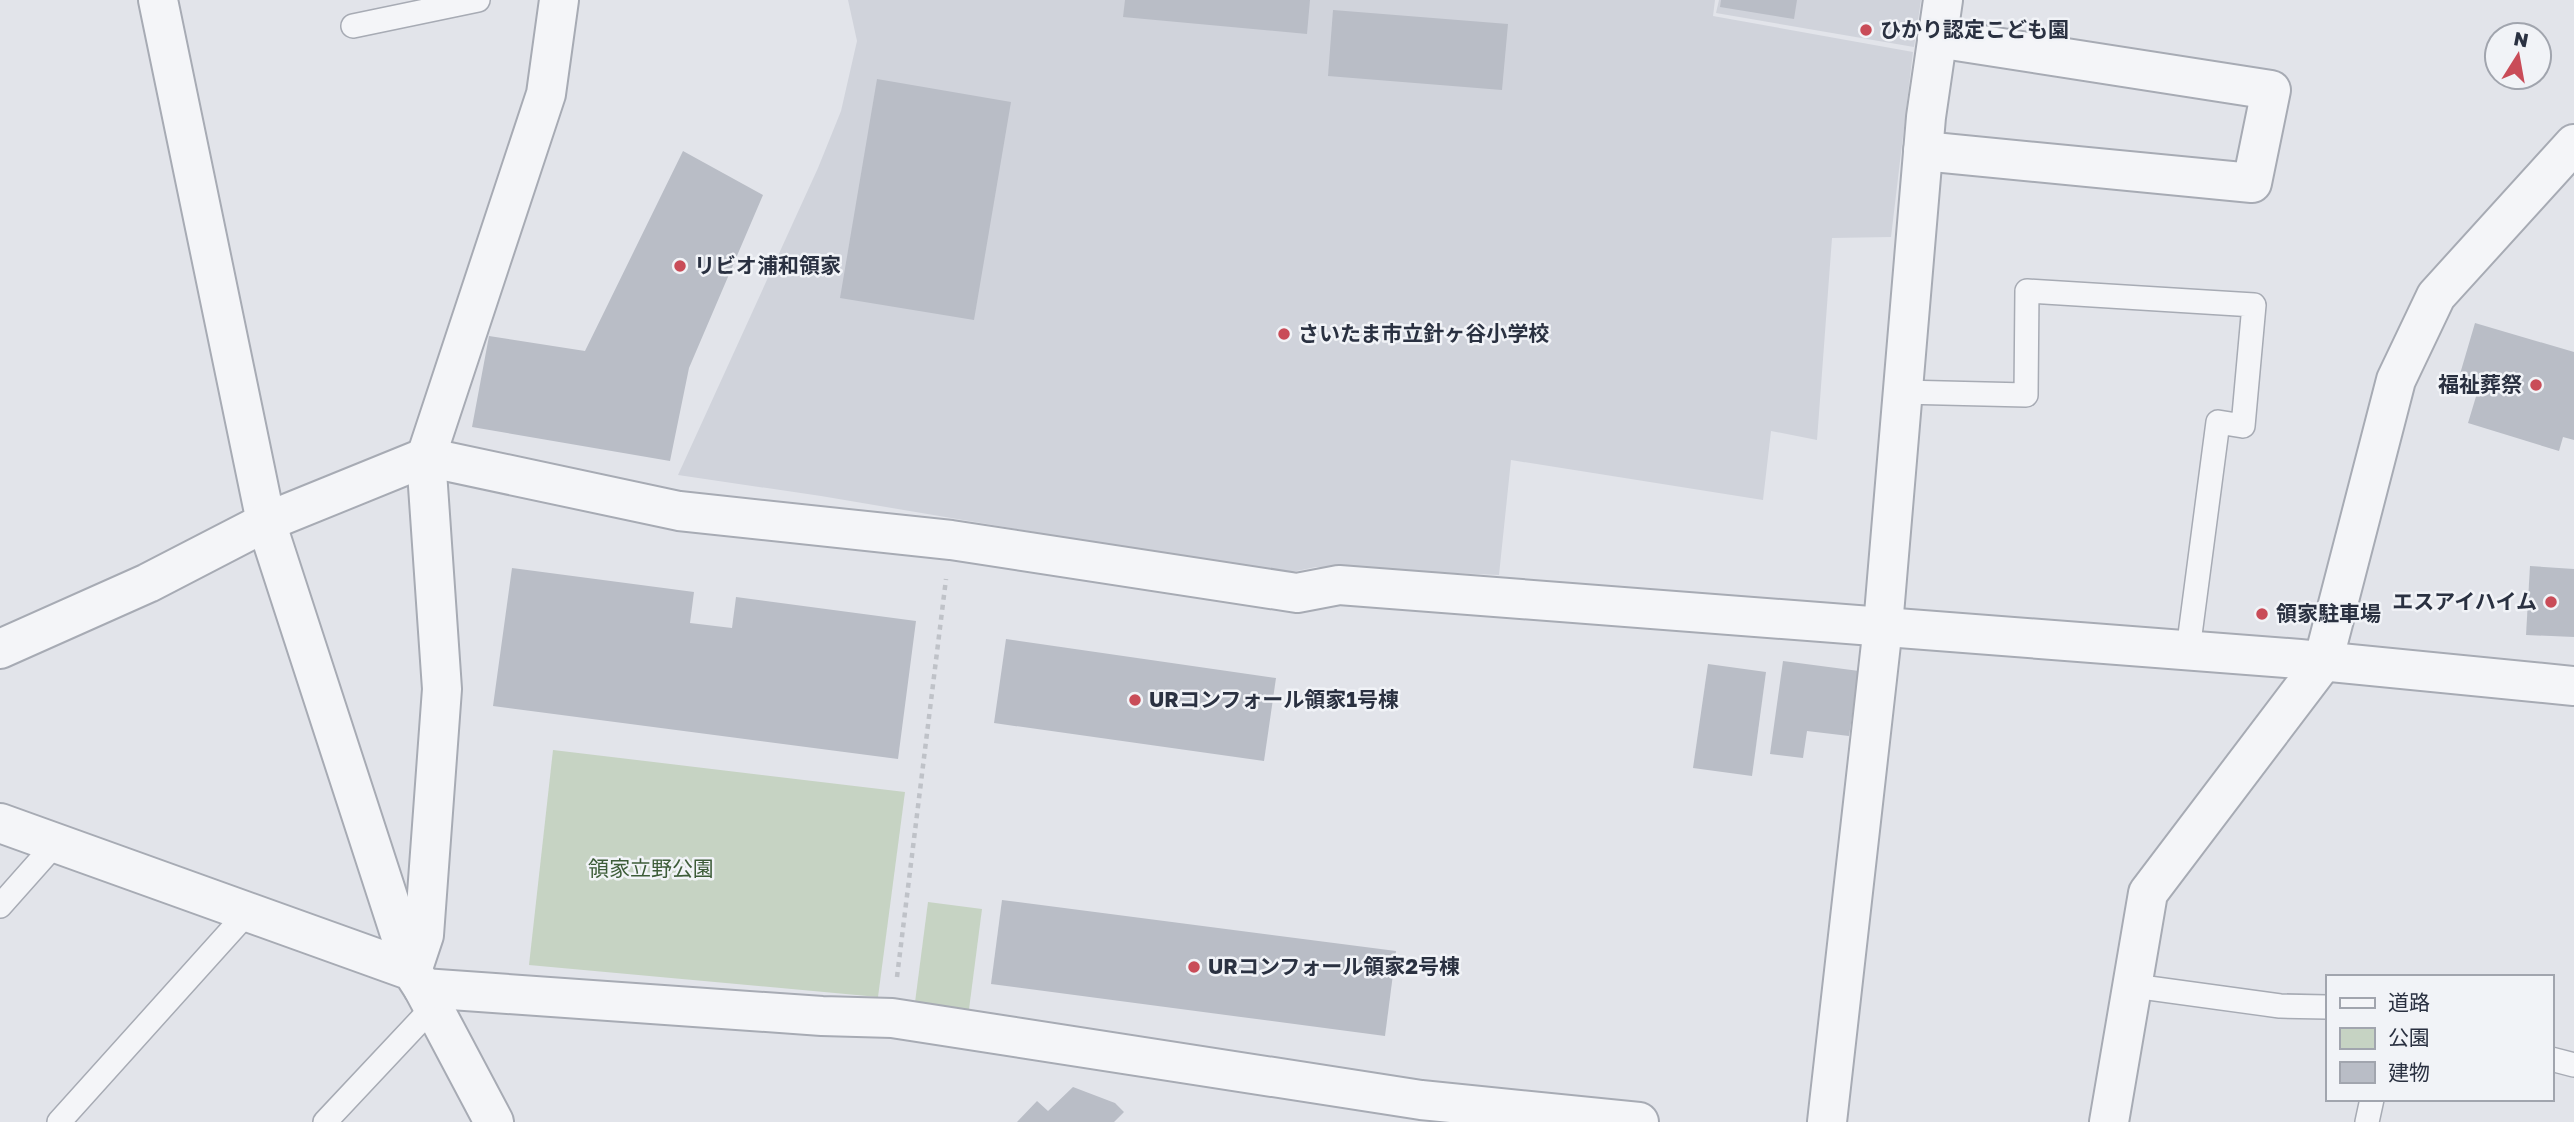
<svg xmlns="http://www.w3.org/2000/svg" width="2574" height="1122" font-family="'Golos Text','Noto Sans JP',sans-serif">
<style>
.built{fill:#d0d3db}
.green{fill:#c6d3c3}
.building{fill:#b9bdc6}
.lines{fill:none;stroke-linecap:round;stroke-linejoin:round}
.service-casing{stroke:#a7abb4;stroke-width:26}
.minor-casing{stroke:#a7abb4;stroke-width:42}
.path{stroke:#bfc2c8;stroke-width:4.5;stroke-dasharray:5 5;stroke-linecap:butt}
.service{stroke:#f4f5f8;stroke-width:23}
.minor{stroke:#f4f5f8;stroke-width:38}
.poi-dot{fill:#c94c58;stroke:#f1f3f7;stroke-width:2.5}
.labels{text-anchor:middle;stroke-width:5;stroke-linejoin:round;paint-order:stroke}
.poi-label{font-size:21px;font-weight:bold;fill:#2a3141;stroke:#f1f3f7;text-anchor:start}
.park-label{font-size:21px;fill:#3d5c38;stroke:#f1f3f7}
</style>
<rect width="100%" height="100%" fill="#e2e4ea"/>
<g class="built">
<polygon points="848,0 1715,0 1713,16 1913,52 1891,237 1832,238 1817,440 1771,431 1763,500 1511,460 1499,575 1316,567 1282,574 821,496 678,475 818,168 841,111 857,41"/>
<polygon points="1719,0 1921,0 1914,47 1716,13"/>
</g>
<g class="green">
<polygon points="553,750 905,792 878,997 529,965"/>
<polygon points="928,902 982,909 968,1017 914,1010"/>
</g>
<g class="building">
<polygon points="1125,0 1310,0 1307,34 1123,17"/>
<polygon points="1721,0 1797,0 1794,19 1720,7"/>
<polygon points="1333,10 1508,24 1502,90 1328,76"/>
<polygon points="877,79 1011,102 974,320 840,298"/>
<polygon points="683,151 763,195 689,368 670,461 472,427 489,336 585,351"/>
<polygon points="2475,323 2574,352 2574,440 2563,437 2559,451 2468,423 2481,380 2460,374"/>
<polygon points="2530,566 2574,569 2574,637 2526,635"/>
<polygon points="512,568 694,592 690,623 732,628 736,597 916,621 898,759 493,706"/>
<polygon points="1006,639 1276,678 1264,761 994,723"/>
<polygon points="1783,661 1859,671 1849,736 1807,731 1803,758 1770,754"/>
<polygon points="1708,664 1766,672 1752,776 1693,768"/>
<polygon points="1002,900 1396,951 1385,1036 991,984"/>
<polygon points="1073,1087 1115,1103 1124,1112 1114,1122 1017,1122 1037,1101 1048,1111"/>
</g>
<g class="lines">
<g class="service-casing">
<g id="service">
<polyline points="353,26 478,0"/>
<polyline points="1902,392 2026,395 2027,291 2254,305 2243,426 2218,422 2188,650"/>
<polyline points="0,906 56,843"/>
<polyline points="2134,986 2280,1006 2327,1007"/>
<polyline points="2551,1059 2574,1065"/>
<polyline points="59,1122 247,913"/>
<polyline points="325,1122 433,1007"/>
<polyline points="2367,1122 2372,1099"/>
</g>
</g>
<g class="minor-casing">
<g id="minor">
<polyline points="158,0 266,522 412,971"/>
<polyline points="1923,151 2252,183 2271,90 1937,38"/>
<polyline points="0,649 148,583 266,522 426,457 679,511 951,540 1297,593 1339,585 2300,659 2574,686"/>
<polyline points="0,823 412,971 423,988 494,1122"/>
<polyline points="412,971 424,935 442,689 426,457 546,94 559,0"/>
<polyline points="423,988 822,1016 892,1018 1421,1100 1639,1122"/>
<polyline points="1827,1122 1883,626 1926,117 1943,0"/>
<polyline points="2109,1122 2148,893 2323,662 2396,380 2436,296 2574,144"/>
</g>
</g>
<polyline class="path" points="897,977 946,579"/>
<use href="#service" class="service"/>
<use href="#minor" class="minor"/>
</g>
<g class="poi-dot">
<circle cx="1866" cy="30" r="7"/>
<circle cx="680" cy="266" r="7"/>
<circle cx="1284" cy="334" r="7"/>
<circle cx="2536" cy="385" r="7"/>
<circle cx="2551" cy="602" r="7"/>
<circle cx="2262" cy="614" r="7"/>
<circle cx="1135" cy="700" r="7"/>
<circle cx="1194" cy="967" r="7"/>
</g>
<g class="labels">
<g class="poi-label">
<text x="1880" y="37">ひかり認定こども園</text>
<text x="694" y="273">リビオ浦和領家</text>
<text x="1298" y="341">さいたま市立針ヶ谷小学校</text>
<text x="2522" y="392" text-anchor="end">福祉葬祭</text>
<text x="2537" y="609" text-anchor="end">エスアイハイム</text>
<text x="2276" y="621">領家駐車場</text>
<text x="1149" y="707">URコンフォール領家1号棟</text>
<text x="1208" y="974">URコンフォール領家2号棟</text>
</g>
<g class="park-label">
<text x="651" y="876">領家立野公園</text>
</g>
</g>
<rect x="2326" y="975" width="228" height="126" fill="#f1f3f7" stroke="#a1a5ae" stroke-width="2"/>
<rect x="2340" y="998" width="35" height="10" fill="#f4f5f8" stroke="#a1a5ae" stroke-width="2"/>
<text x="2388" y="1010" font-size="21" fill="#2a3141">道路</text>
<rect x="2340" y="1028" width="35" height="21" fill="#c6d3c3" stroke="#a1a5ae" stroke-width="2"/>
<text x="2388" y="1045" font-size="21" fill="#2a3141">公園</text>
<rect x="2340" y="1062" width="35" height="21" fill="#b9bdc6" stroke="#a1a5ae" stroke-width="2"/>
<text x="2388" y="1080" font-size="21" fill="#2a3141">建物</text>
<g transform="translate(2518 56) rotate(11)"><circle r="33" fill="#f1f3f7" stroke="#a1a5ae" stroke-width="2"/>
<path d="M0-5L12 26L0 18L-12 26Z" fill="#c94c58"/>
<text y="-10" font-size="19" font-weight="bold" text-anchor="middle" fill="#2a3141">N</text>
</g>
</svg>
